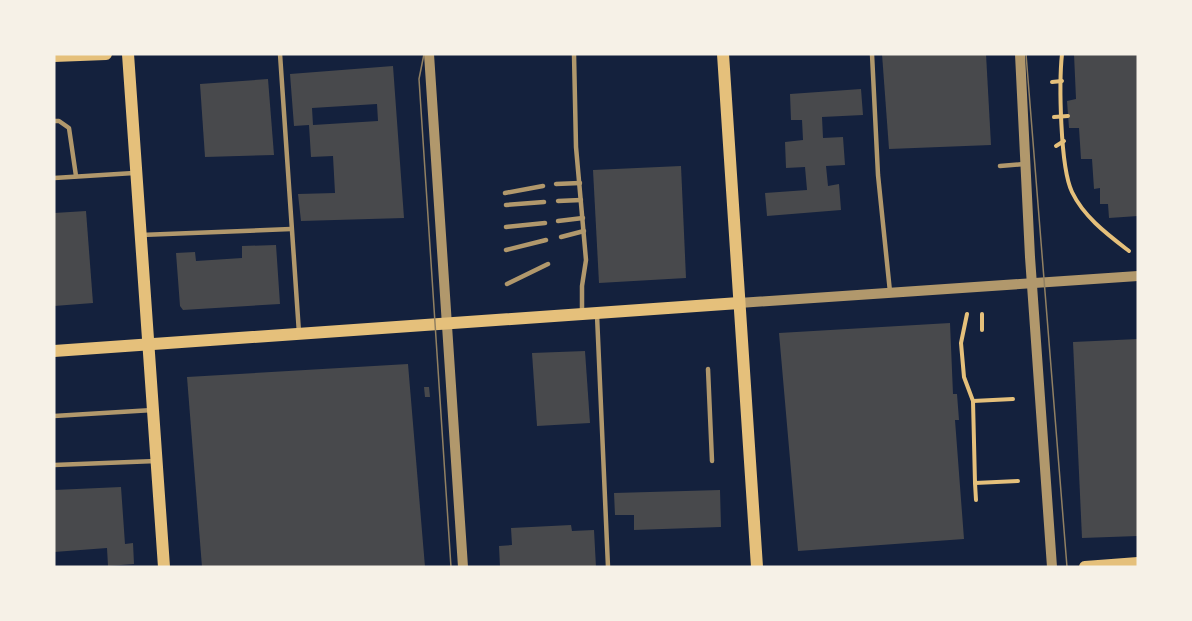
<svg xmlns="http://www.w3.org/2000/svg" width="1192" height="621" font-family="'Archivo Narrow',sans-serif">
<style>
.building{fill:#48494c;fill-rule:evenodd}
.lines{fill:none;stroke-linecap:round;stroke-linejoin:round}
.path{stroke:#e5c07b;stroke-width:4}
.service{stroke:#b1986c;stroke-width:4.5}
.tertiary{stroke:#b1986c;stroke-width:10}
.secondary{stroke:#e5c07b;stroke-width:12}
.tram{stroke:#918062;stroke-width:1.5}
</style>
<rect width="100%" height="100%" fill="#14213d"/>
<g class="building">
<polygon points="882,54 986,54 991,145 889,149"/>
<polygon points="1074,54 1138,54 1138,216 1109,218 1108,204 1100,204 1100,188 1094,189 1092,159 1081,159 1079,128 1069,128 1067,101 1076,99"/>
<path d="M393,66L404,218L301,221L298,194L335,193L333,156L311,157L309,125L294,126L290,74ZM377,104L378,121L313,125L312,108Z"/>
<polygon points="268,79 274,155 205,157 200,84"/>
<polygon points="861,89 863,115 822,117 823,138 843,137 845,165 826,166 828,186 839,184 841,210 767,216 765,193 807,190 805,167 786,168 785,142 803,140 802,120 791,120 790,94"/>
<polygon points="681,166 686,278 599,283 593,170"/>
<polygon points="86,211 93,303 54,306 54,213"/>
<polygon points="276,245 280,304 183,310 180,306 176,253 195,252 196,261 242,258 242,246"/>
<polygon points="950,323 953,394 957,394 959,420 955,420 964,539 798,551 779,333"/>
<polygon points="1138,339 1138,536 1082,538 1073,342"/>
<polygon points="585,351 590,423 537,426 532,353"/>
<polygon points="408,364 425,567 202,567 187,377"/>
<polygon points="424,387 429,387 430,397 425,397"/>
<polygon points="121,487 125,544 133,543 134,564 108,566 107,548 54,552 54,490"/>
<polygon points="720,490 721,527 634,530 634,515 615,515 614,493"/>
<polygon points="571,525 572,531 594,530 596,567 500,567 499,546 512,545 511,528"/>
</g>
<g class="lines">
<g class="path">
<path d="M1062,54C1059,82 1060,167 1072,192C1084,217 1107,234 1129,251"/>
<polyline points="1052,82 1062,81"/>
<polyline points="1054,117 1068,116"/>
<polyline points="1056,146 1064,141"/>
<polyline points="967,314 961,343 964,377 973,401 975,483 1018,481"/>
<polyline points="982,314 982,330"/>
<polyline points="973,401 1013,399"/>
<polyline points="975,483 976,500"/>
</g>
<g class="service">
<polyline points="280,54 299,333"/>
<polyline points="574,54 576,147 586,260 582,286 582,311"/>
<polyline points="872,54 878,175 890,292"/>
<polyline points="54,121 59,121 69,128 76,176"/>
<polyline points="1000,166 1024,164"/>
<polyline points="54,178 134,173"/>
<polyline points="556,184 580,183"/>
<polyline points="505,193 543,186"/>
<polyline points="558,201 581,200"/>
<polyline points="506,205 544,202"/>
<polyline points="558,221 583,218"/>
<polyline points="506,227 545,223"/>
<polyline points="141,235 291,229"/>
<polyline points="561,237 584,231"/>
<polyline points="506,250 546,240"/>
<polyline points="507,284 548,264"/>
<polyline points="597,315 608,567"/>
<polyline points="708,369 712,461"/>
<polyline points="54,416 153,410"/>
<polyline points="54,465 156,461"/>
</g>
<g class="tertiary">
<polyline points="429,54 463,567"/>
<polyline points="1020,54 1030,257 1052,567"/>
<polyline points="739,303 1138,276"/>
</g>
<g class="secondary">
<polyline points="128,54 164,567"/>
<polyline points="723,54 757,567"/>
<polyline points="54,56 106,54"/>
<polyline points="54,351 739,303"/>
<polyline points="1085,567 1138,563"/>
</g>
<g class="tram">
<polyline points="424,54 419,79 451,567"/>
<polyline points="1026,54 1067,567"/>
</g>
</g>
<rect width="1192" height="621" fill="none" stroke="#f6f1e7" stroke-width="111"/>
</svg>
